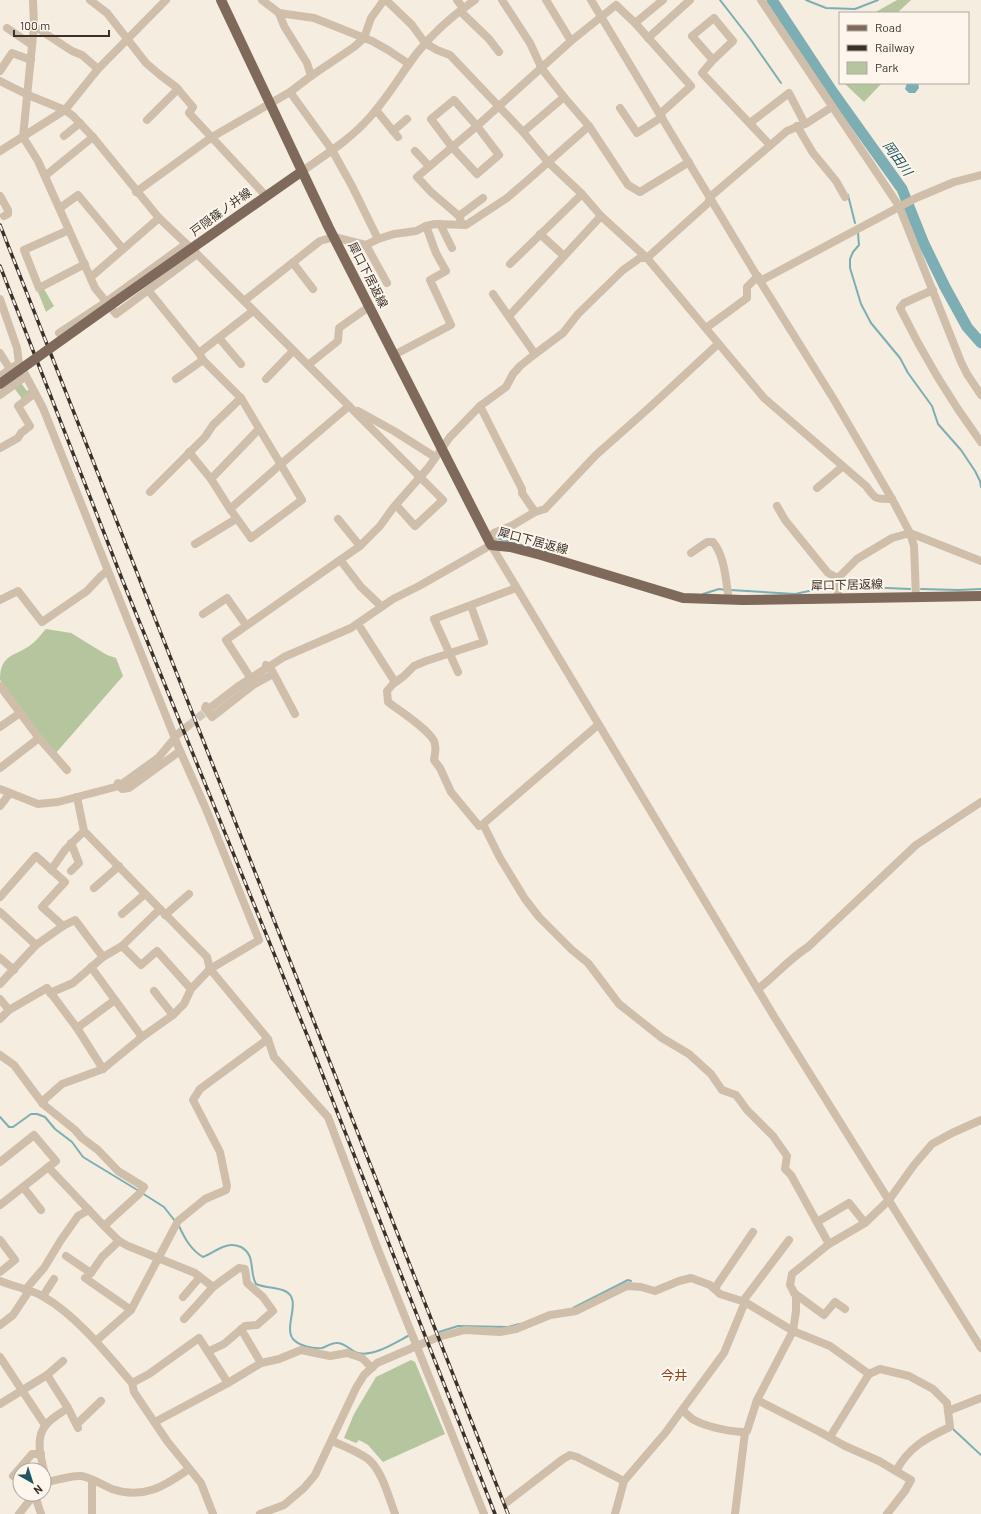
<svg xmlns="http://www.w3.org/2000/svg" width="981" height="1514" font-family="Barlow,'Noto Sans JP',sans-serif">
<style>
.green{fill:#b5c69e}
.water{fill:#7daeb4}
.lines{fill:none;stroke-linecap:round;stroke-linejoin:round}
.stream{stroke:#7daeb4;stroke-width:2}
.river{stroke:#7daeb4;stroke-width:11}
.minor-tunnel{stroke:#d0c7bc;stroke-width:8;stroke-dasharray:8 4;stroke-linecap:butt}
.minor{stroke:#cfbeaa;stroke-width:8}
.major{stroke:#7f695a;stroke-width:10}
.rail-casing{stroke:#3c312a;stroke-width:3.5}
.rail{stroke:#fcf6ed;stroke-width:2;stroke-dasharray:6;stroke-linecap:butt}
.minor-bridge{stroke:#cfbeaa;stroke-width:8}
.major-bridge{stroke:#7f695a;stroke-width:10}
.labels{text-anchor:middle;stroke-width:4;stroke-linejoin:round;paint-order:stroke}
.street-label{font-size:12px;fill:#3c312a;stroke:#fcf6ed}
.water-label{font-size:13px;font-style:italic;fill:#1c5761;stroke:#fcf6ed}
.neighbourhood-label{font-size:13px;fill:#91411d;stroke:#fcf6ed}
</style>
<rect width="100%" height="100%" fill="#f5ede0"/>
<g class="green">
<polygon points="897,0 911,0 897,13 874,13"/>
<polygon points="844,83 882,83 864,102"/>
<polygon points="44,289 54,306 46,312 38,292"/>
<polygon points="21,383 27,391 30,389 32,391 23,400 14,388"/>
<path d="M46,629L71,633L107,655L116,658L123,676L55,754L0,680C0,652 17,657 33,643C38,639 42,633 46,629Z"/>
<polygon points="411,1360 415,1362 445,1434 383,1462 368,1445 359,1440 356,1443 344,1438 354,1414 376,1377"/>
</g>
<polygon class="water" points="907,83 918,83 919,88 915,93 909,93 905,89"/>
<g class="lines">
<g class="stream">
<polyline points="720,0 751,40 781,83"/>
<polyline points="806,0 826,8 855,9 878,0"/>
<polyline points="848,195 855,223"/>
<polyline points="858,233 859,245 853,252 850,259 850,268 861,304 871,323 900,358 908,373 932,406 938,424 961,450 975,471 980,481 981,487"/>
<polyline points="496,538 547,552"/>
<polyline points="841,586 910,589"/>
<polyline points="921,589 958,590 981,589"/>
<polyline points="730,590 795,594 837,585"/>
<polyline points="703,594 719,589 726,590"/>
<polyline points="0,1117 9,1127 13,1127 31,1114 37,1114 45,1117 55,1129 72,1142 83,1157 139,1191"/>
<polyline points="142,1193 164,1207 175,1221"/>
<path d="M179,1226C185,1239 191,1250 203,1257C211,1254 218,1248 226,1246C232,1244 236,1245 241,1247C256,1255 249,1272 256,1284C265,1288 276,1287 285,1291C303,1299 283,1326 293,1339C299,1346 313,1349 322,1348C326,1347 331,1343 336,1343C345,1342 350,1351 358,1353C374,1357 396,1342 410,1335"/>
<polyline points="573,1308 628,1280 631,1281"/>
<polyline points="439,1332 458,1326 508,1327 519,1324"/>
<polyline points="953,1429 981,1455"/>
</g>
<polyline class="river" points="772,0 832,91 902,189 924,244 945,287 967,327 981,343"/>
<polyline class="minor-tunnel" points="188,726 210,708"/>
<g class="minor">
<polyline points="33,0 34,26 23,137 38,161 95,288 116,314 197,254"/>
<polyline points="90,0 107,13 146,63 160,75 176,87 193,107 189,113 266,196"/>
<polyline points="262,0 279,13 284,26 307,63 311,76"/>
<path d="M386,0L412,25L425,43L437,50L450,55L523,132L548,162L582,194L601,216L647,258L764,398L866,486C876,500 875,499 892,499"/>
<polyline points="457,0 463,8"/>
<polyline points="502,0 530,43 542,69 564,97 589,126 628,185 640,192 689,162"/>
<polyline points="546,0 571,41"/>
<polyline points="591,0 760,281 833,398 892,499 910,533 914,546 916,597"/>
<polyline points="761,0 899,206 961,362 967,374 981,395"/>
<polyline points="460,11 489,39 499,52"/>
<polyline points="279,13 314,18 372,41 388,50 409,64"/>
<polyline points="635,23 663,0"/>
<polyline points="34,26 72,51 82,55 98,69"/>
<polyline points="7,28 32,45"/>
<polyline points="648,38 690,0"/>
<polyline points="713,60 692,36 714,18 733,41 713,60 702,73 770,145"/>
<polyline points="0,71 12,53 31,60"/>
<polyline points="0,81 28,95 65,110 98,69 166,0"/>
<polyline points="290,92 332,150 352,186 378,239"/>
<polygon points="454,100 477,126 499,155 477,174 452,147 431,119"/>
<polyline points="620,108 637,133 662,117"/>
<polyline points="376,110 398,137"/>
<polyline points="147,120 178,89"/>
<polyline points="750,123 789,93 805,124"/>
<polyline points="797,126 813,153 836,181 845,197"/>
<polyline points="393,131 407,119"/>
<polyline points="523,132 564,97"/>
<polyline points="64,136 80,123"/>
<polyline points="0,151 65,110 73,116 93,137 159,218 197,254 443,500 415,526 396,505"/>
<polyline points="415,151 429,166"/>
<path d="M301,172C325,155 351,139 370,117C388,97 401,74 417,53C433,33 453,15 475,0"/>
<polyline points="45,176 93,137"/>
<polyline points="136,192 212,137 290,92 311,76 354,47 364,38 371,18 384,0"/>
<polyline points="0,196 8,210 8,214 4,216"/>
<polyline points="60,208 78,195 123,249"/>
<polyline points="459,216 483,198"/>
<polyline points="440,224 452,248"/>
<polyline points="462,224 459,216 431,192 417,177 477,126 571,41 616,5 635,23 691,86 660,114"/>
<polyline points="69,230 24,250 39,288 85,264"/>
<polyline points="540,234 564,256"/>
<polyline points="366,245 387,283"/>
<polyline points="293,263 313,289"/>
<polyline points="510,264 582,194"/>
<polyline points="91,277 159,218"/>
<polyline points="760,281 916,198 954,182 981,175"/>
<polyline points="148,290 199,353 203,360 241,398 302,500 251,538 230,509 281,464 349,406"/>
<path d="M933,290L904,303L900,308C923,355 950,400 981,442"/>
<polyline points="0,299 17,348 19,363 43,408 174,736"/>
<polyline points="244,301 320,241 334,237 366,245 378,239 394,234 416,231 426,226 435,224 466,225 507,198 528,180 589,126"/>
<polyline points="509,316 601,216"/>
<polyline points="706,328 747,298 747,287 758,276"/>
<polyline points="59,333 106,302 186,244"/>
<polyline points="219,338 241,364"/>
<polyline points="0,353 10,369"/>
<polyline points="199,353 253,311"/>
<polyline points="535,354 563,333 578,314 623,270 640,258 647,258 708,203 710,197 787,131 807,123 832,107"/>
<polyline points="394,355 451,325 430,280 446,271 436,253 426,226"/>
<polyline points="308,365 338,341 339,328 370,306"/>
<polyline points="0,376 19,363"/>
<polyline points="176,379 203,360"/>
<polyline points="266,379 293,351"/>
<polyline points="0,395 26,376"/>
<polyline points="480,406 522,489 522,493 535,512"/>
<polyline points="358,411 394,431 435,457"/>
<polyline points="0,448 18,438 21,433 30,426 18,406 35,393"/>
<polyline points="189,452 211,479 230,509"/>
<polyline points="211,479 259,429"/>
<polyline points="817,488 842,467"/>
<polyline points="150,492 205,437 213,425 241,398"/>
<polyline points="777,506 785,520 828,573 838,578"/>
<polyline points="338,519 360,546"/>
<polyline points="195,544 236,519"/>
<polyline points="491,545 775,1018 981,1348"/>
<path d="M691,553L707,542H713C725,556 726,582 729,600"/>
<polyline points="341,561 361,587 381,606"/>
<polyline points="838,599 838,578 857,559 892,538 910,533 981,561"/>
<polyline points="0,600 18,591 42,622 87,591 101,576 107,571"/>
<path d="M471,606L484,642L426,661L414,666L404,676L393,684L387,691L388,702C400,711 428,729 434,741C437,747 435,754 434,760L440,768L451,792L479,826"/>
<polyline points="203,614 227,598 246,625"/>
<polyline points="358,624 395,682"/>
<polyline points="266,665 270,667 295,714"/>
<polyline points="458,672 434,619 516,588"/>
<polyline points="248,674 226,640 360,546 380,526 393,508 428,468 450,437 480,406 506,387 513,374 520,366 535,354 493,294"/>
<polyline points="0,686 39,738 67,770"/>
<polyline points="206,706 205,708 212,717 253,685 273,674"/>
<polyline points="210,708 240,685 284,657 351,628 393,599 419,586 491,545 494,533 513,525 535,512 545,509 596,455 650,407 718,344"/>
<polyline points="598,725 483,824 500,858 525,899 539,917 572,950 588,963 619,1004 662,1038 689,1054 711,1074 722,1090 736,1095 747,1110 773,1136 787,1156 785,1169 791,1175 829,1244"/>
<polyline points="0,727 20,713"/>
<polyline points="0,768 39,738"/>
<polyline points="118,783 119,786 122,789 129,788 180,751"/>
<polyline points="0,789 38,804 58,802 119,786 158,758 179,733 188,726"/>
<polyline points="77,797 84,831 207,957 210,969 268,1039 274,1057 328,1117 377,1247 484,1514"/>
<polyline points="0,806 10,793"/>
<polyline points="51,870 65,850 84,831"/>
<polyline points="71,871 79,863 71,843"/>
<polyline points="94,888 119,866"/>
<polyline points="0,897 36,856 65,882 42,907 63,926"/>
<polyline points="0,912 36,945 63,926 75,920 103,957"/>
<polyline points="122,914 145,894"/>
<polyline points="165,915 189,894"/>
<polyline points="122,946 141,965 157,951 191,989"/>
<polyline points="0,958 14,970"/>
<polyline points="91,967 142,1037"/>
<polyline points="0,984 36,945"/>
<path d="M758,989C775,976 789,959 808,947L916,845L981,802"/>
<polyline points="154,991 173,1015"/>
<polyline points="50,993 73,983 103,957 122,946 160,909"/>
<polyline points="0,999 9,1010"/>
<polyline points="0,1019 9,1010 47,988 77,1028 103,1069"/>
<polyline points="77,1028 115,1000"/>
<polyline points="0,1055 14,1065 43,1104 75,1130 82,1138 98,1150 118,1171 144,1187 139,1194 104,1226 119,1241"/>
<polyline points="43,1104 45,1099 62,1084 103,1069 142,1037 173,1015 184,1004 191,989 210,969 259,940 206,809 177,744"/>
<polyline points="0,1162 34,1135 56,1161 0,1205"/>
<polyline points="48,1167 104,1226"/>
<polyline points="23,1187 41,1210"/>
<polyline points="817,1222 849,1203 865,1223"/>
<polyline points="0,1240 15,1260 0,1272"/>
<polyline points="66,1256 91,1273"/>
<path d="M0,1281C14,1287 31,1289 44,1297C77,1316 107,1354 132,1383L134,1392L167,1441L201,1483L213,1514"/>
<polyline points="715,1288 753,1232"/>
<polyline points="25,1290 44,1268 61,1240 78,1216 89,1210"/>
<polyline points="794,1293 824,1315 835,1302 845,1309"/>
<polyline points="43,1296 54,1279"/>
<polyline points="183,1297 200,1277"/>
<polyline points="743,1301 789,1240"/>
<polyline points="131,1310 85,1278 91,1273 102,1257 119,1241 128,1246 195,1273 213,1287"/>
<polyline points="184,1319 197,1305 213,1287 239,1268 245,1269 247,1283 263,1297 273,1311 257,1325 245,1326 224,1344 209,1351"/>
<polyline points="0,1325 13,1315 29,1291"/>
<polyline points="241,1329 261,1363"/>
<polyline points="96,1341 131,1310 178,1221 205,1199 226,1190 227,1186 220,1152 193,1100 200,1089 268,1039"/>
<polyline points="0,1357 45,1425"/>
<polyline points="47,1375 68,1408 78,1428"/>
<polyline points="132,1383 149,1374 199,1338 228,1383 261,1363 279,1359 301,1350 330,1356 347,1353 362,1358 372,1368"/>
<polyline points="757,1400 820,1432 845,1446 879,1461 911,1480 905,1491 887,1514"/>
<polyline points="0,1404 47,1375 63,1361"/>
<polyline points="682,1410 724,1353 745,1302"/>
<polyline points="948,1411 981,1398"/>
<polyline points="155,1422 228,1383"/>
<polyline points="77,1424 101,1401"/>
<polyline points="830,1437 869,1374"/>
<path d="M332,1441C344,1446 357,1451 368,1459C382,1470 389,1498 395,1514"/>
<polyline points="13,1476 32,1454 41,1454"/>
<path d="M47,1482C57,1480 72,1475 81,1476C91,1477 102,1485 112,1489C143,1500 165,1486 189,1469"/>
<path d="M44,1487L47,1482C43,1465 33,1439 46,1425C51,1418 61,1413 68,1408"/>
<polyline points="35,1496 41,1514"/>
<path d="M507,1502L563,1459L570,1455L577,1457L624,1481L666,1432L682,1410C686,1413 690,1418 694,1420C707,1427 731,1432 745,1432"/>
<polyline points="19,1514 30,1500 37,1494"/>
<polyline points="92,1514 92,1480"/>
<path d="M260,1514L284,1505L304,1488L315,1475L356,1388L364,1375L377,1363L438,1337L465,1330L500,1332L516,1329L550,1315L576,1311L627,1286L641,1287L655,1291L679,1281L691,1278L710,1285L720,1294L745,1302L793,1331L830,1346L869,1374L880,1369L909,1376L933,1389L947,1403L950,1427C926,1438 909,1447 896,1471"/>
<polyline points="615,1514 624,1481"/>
<polyline points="735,1514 745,1432 747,1431 757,1400 793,1331 796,1311 796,1296 790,1285 792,1274 829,1244 865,1223 889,1200 914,1165 932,1144 952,1133 981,1120"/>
</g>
<g class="major">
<polyline points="221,0 329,228 491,545 510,547 541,555 683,598 743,600 981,596"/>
<polyline points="115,302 301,172"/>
</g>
<g class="rail-casing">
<g id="rail">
<polyline points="0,225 508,1514"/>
<polyline points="0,266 122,579 307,1035 495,1514"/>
</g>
</g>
<use href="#rail" class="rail"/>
<polyline class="minor-bridge" points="174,736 177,744"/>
<polyline class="major-bridge" points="0,384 115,302"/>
</g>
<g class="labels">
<g class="street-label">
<text transform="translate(221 212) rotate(-36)" y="4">戸隠篠ノ井線</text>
<text transform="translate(368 275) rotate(63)" y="4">犀口下居返線</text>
<text transform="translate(533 541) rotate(15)" y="4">犀口下居返線</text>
<text transform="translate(847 585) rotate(-1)" y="4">犀口下居返線</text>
</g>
<g class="water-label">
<text transform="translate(898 158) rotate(54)" y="5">岡田川</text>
</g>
<g class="neighbourhood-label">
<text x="674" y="1380">今井</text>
</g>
</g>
<rect x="839" y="12" width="130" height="72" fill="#fcf6ed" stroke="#afa79f"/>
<rect x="847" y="25" width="20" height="6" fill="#7f695a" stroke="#afa79f"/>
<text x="875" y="32" font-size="12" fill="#3c312a">Road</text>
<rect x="847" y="45" width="20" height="6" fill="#3c312a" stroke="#afa79f"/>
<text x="875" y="52" font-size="12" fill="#3c312a">Railway</text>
<rect x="847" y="62" width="20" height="12" fill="#b5c69e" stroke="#afa79f"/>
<text x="875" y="72" font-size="12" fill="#3c312a">Park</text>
<g transform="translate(32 1482) rotate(141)"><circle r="19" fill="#fcf6ed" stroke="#afa79f"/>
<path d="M0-3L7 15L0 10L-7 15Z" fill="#1c5761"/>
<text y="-6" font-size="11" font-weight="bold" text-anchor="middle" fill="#3c312a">N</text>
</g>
<path d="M14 30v6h95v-6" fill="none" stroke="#3c312a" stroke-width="2"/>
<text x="20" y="30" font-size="12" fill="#3c312a" stroke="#fcf6ed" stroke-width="3" paint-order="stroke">100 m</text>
</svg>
